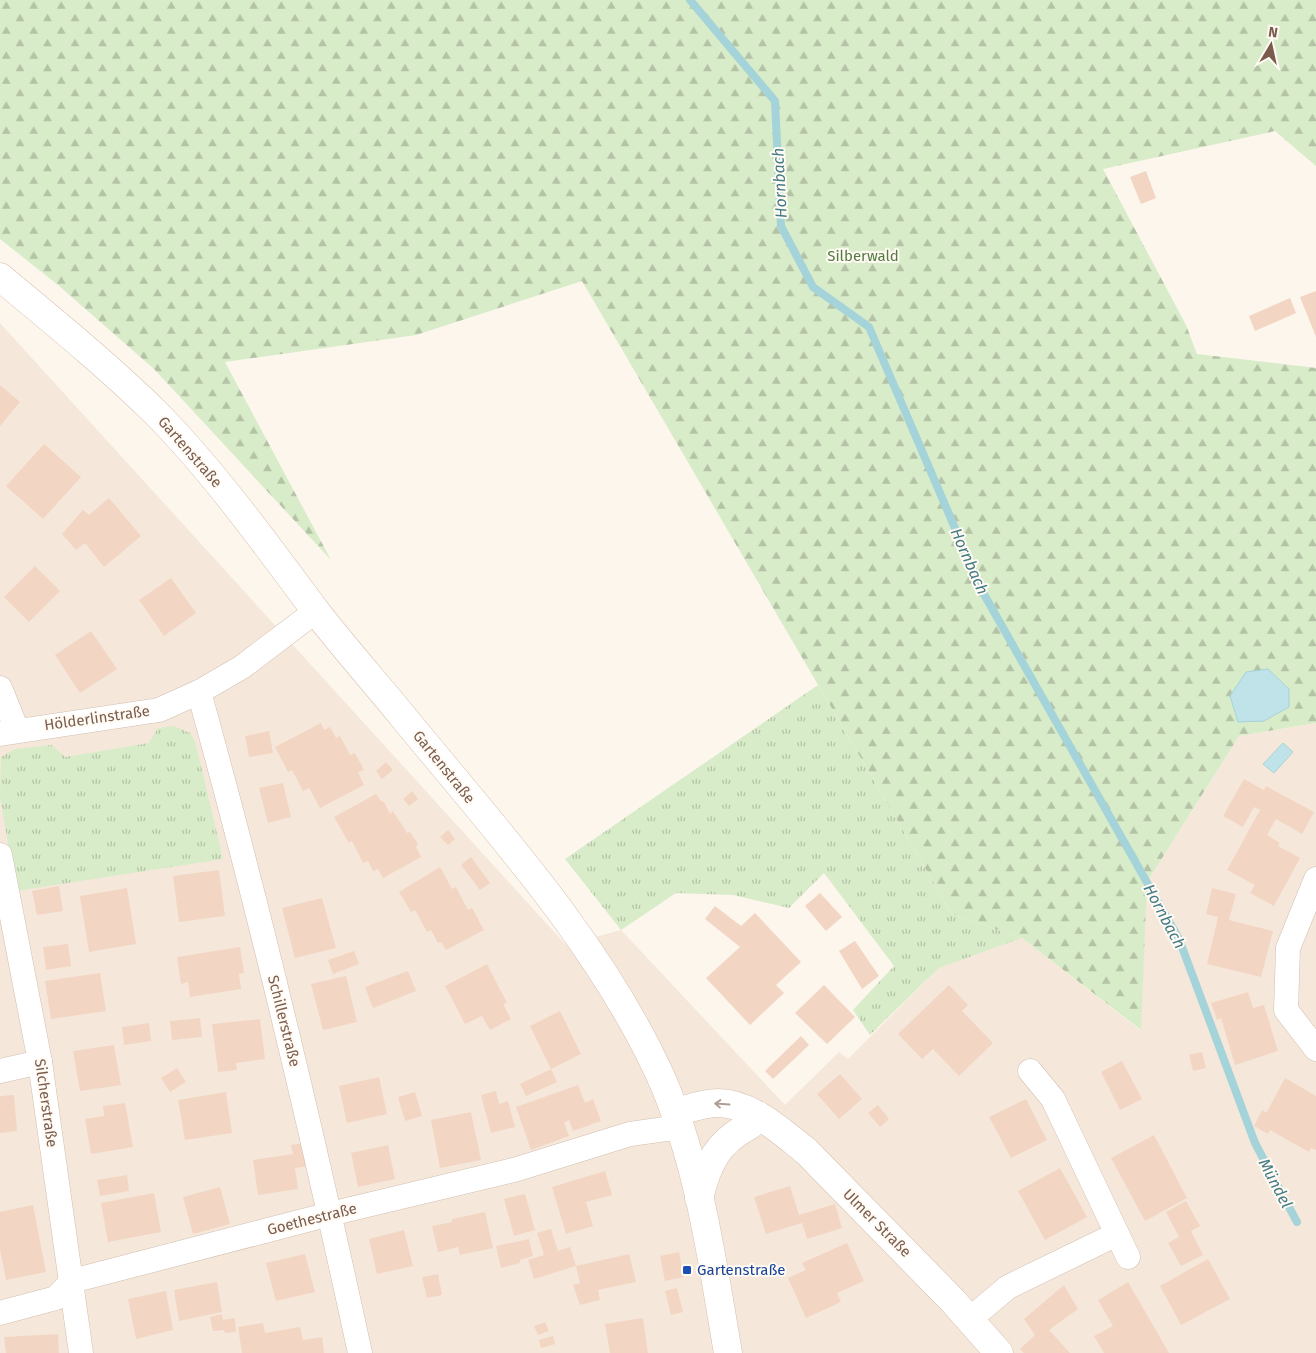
<svg xmlns="http://www.w3.org/2000/svg" width="1316" height="1353" font-family="'Fira Sans',sans-serif">
<style>
.residential{fill:#f5e8da}
.grass{fill:url(#grass-tufts)}
.forest{fill:url(#forest-firs)}
.water{fill:#bfe3e8;stroke:#a5d3da}
.lines{fill:none;stroke-linecap:round;stroke-linejoin:round}
.stream{stroke:#a5d3da;stroke-width:8}
.building{fill:#f3d5c3}
.minor-casing{stroke:#d1beb0;stroke-width:25}
.secondary-casing{stroke:#d6c0b0;stroke-width:29}
.minor{stroke:#fff;stroke-width:24}
.secondary{stroke:#fff;stroke-width:28}
.oneway{stroke:#af9d94}
.transit-dot{fill:#1a4fb4;stroke:#fffaf3;stroke-width:2}
.labels{text-anchor:middle;stroke-width:4;stroke-linejoin:round;paint-order:stroke}
.park-label{font-size:15px;fill:#537a41;stroke:#fffaf3}
.street-label{font-size:15px;fill:#7a5c4d;stroke:#fffaf3}
.transit-label{font-size:15px;fill:#164399;stroke:#fffaf3;text-anchor:start}
.water-label{font-size:16px;font-style:italic;fill:#437c86;stroke:#fffaf3}
</style>
<defs>
<pattern id="grass-tufts" width="24" height="20" patternUnits="userSpaceOnUse" patternTransform="scale(1.25)"><rect width="24" height="20" fill="#d8ecc9"/><path d="M3 7l-1-3M5 7V3M7 7l1-3M15 17l-1-3M17 17v-4M19 17l1-3" fill="none" stroke="#b4c2a5"/></pattern>
<pattern id="forest-firs" width="22" height="20" patternUnits="userSpaceOnUse" patternTransform="scale(1.25)"><rect width="22" height="20" fill="#d8ecc9"/><path d="M5 1l3.5 6h-7zM16 11l3.5 6h-7z" fill="#b4c2a5"/></pattern>
</defs>
<rect width="100%" height="100%" fill="#fdf6ec"/>
<polygon class="residential" points="0,323 566,945 621,930 785,1105 839,1052 848,1059 939,968 1022,938 1140,1030 1147,882 1239,736 1316,723 1316,1353 0,1353"/>
<g class="grass">
<polygon points="818,685 952,914 1022,938 939,968 870,1035 853,1010 894,966 824,873 789,908 733,895 676,893 621,930 565,859"/>
<polygon points="174,726 190,733 195,741 223,859 16,891 0,797 1,757 15,749 52,745 65,757 149,743 158,728"/>
</g>
<polygon class="forest" points="0,0 1316,0 1316,166 1275,131 1103,169 1186,325 1197,354 1316,368 1316,723 1239,736 1147,882 1141,1030 1022,938 952,914 582,281 416,335 225,362 331,560 154,369 58,285 0,239"/>
<g class="water">
<polygon points="1268,669 1289,689 1289,707 1264,721 1238,722 1230,696 1246,672"/>
<polygon points="1283,743 1293,752 1274,773 1263,764"/>
</g>
<g class="lines">
<polyline class="stream" points="690,0 775,101 781,226 813,287 869,327 981,589 1179,939 1255,1143 1297,1222"/>
</g>
<g class="building">
<polygon points="1146,171 1156,198 1141,204 1130,177"/>
<polygon points="1316,291 1316,337 1300,297"/>
<polygon points="1290,298 1296,313 1255,331 1249,316"/>
<polygon points="0,385 20,402 0,426"/>
<polygon points="44,444 81,477 43,519 6,486"/>
<polygon points="109,498 141,536 104,567 85,543 76,550 62,534 83,510 89,515"/>
<polygon points="35,566 60,591 29,622 4,597"/>
<polygon points="171,578 196,613 164,636 139,600"/>
<polygon points="91,631 117,669 80,693 55,655"/>
<polygon points="321,723 324,730 330,727 336,738 340,736 350,755 355,753 364,770 358,772 364,785 320,808 309,788 303,791 292,770 288,772 275,747"/>
<polygon points="269,731 273,753 249,757 245,736"/>
<polygon points="386,762 393,770 382,779 376,771"/>
<polygon points="1244,779 1264,790 1266,786 1314,812 1302,834 1276,819 1267,835 1280,843 1278,846 1300,858 1274,906 1250,893 1255,885 1227,870 1260,810 1254,807 1243,827 1223,816"/>
<polygon points="283,783 291,817 268,823 259,788"/>
<polygon points="412,791 418,799 409,806 403,799"/>
<polygon points="376,794 381,801 384,802 390,814 393,811 407,833 410,832 418,844 416,847 421,857 383,878 378,869 373,871 368,861 363,863 352,841 349,843 334,817"/>
<polygon points="448,830 455,839 448,845 440,837"/>
<polygon points="471,857 490,883 480,890 461,865"/>
<polygon points="440,867 452,889 456,887 468,910 472,908 484,930 446,950 441,942 438,943 431,930 427,932 415,910 411,912 399,892"/>
<polygon points="219,870 225,916 179,922 173,876"/>
<polygon points="59,886 63,911 37,915 32,891"/>
<polygon points="127,888 136,944 89,952 80,896"/>
<polygon points="1212,888 1236,894 1229,920 1273,931 1261,977 1207,964 1218,917 1206,914"/>
<polygon points="820,893 842,917 826,931 805,906"/>
<polygon points="322,898 336,948 295,958 282,908"/>
<polygon points="715,906 741,926 755,913 801,962 776,985 784,993 750,1025 706,978 740,947 705,919"/>
<polygon points="855,941 879,976 862,989 839,951"/>
<polygon points="68,944 71,966 46,970 43,947"/>
<polygon points="240,947 244,973 239,974 241,989 190,997 188,982 181,984 177,957"/>
<polygon points="354,951 359,964 333,974 328,960"/>
<polygon points="487,964 507,1003 503,1004 511,1019 490,1030 482,1016 465,1024 445,986"/>
<polygon points="408,971 416,991 373,1008 365,987"/>
<polygon points="100,973 106,1011 51,1019 45,981"/>
<polygon points="346,976 357,1022 323,1030 311,984"/>
<polygon points="824,985 855,1017 827,1044 795,1013"/>
<polygon points="949,985 968,1005 962,1011 993,1043 959,1076 933,1049 922,1059 898,1034"/>
<polygon points="1248,992 1253,1008 1264,1005 1278,1051 1235,1065 1221,1018 1217,1020 1211,1003"/>
<polygon points="560,1011 581,1054 551,1069 530,1026"/>
<polygon points="200,1018 202,1037 172,1040 170,1021"/>
<polygon points="260,1019 265,1059 236,1063 237,1070 218,1072 212,1024"/>
<polygon points="149,1023 151,1041 124,1045 122,1027"/>
<polygon points="801,1036 809,1045 773,1079 765,1071"/>
<polygon points="114,1045 121,1085 80,1091 73,1051"/>
<polygon points="1202,1052 1206,1068 1193,1071 1189,1055"/>
<polygon points="1122,1061 1142,1099 1120,1110 1101,1072"/>
<polygon points="177,1068 186,1082 170,1092 161,1078"/>
<polygon points="551,1069 557,1082 526,1096 520,1084"/>
<polygon points="840,1074 862,1099 839,1119 817,1094"/>
<polygon points="379,1077 387,1114 347,1123 339,1086"/>
<polygon points="1285,1078 1316,1096 1316,1150 1311,1148 1309,1152 1270,1130 1268,1134 1254,1126 1262,1110 1266,1113"/>
<polygon points="578,1085 585,1103 593,1099 601,1121 573,1131 569,1120 564,1123 569,1136 531,1150 516,1107"/>
<polygon points="496,1091 499,1104 508,1101 515,1127 491,1133 481,1095"/>
<polygon points="226,1092 232,1133 185,1140 178,1100"/>
<polygon points="415,1092 422,1116 405,1121 398,1097"/>
<polygon points="14,1095 17,1131 0,1133 0,1096"/>
<polygon points="1026,1099 1047,1140 1011,1158 989,1117"/>
<polygon points="125,1103 133,1147 91,1154 85,1119 104,1116 103,1106"/>
<polygon points="878,1105 889,1119 880,1127 868,1113"/>
<polygon points="471,1112 481,1160 440,1168 431,1120"/>
<polygon points="1154,1135 1187,1198 1145,1221 1111,1158"/>
<polygon points="304,1143 308,1166 295,1168 298,1189 258,1195 253,1160 293,1154 291,1145"/>
<polygon points="388,1145 395,1179 358,1187 351,1153"/>
<polygon points="1060,1168 1087,1217 1045,1240 1018,1191"/>
<polygon points="605,1171 612,1195 586,1202 593,1226 566,1234 552,1187"/>
<polygon points="127,1175 129,1191 100,1196 97,1180"/>
<polygon points="790,1186 799,1215 835,1204 842,1228 807,1239 802,1223 766,1234 754,1197"/>
<polygon points="220,1187 230,1224 193,1234 183,1197"/>
<polygon points="154,1193 161,1232 108,1242 101,1203"/>
<polygon points="525,1194 535,1230 514,1236 504,1199"/>
<polygon points="1186,1201 1200,1226 1191,1231 1203,1255 1181,1266 1168,1243 1179,1237 1166,1212"/>
<polygon points="33,1205 46,1272 6,1280 0,1249 0,1212"/>
<polygon points="485,1212 493,1248 460,1255 458,1247 438,1252 432,1226 452,1222 452,1219"/>
<polygon points="551,1229 558,1251 570,1247 576,1266 534,1279 528,1260 544,1255 537,1233"/>
<polygon points="404,1230 413,1266 377,1274 369,1239"/>
<polygon points="529,1239 533,1256 520,1260 520,1263 501,1268 496,1246"/>
<polygon points="847,1243 864,1281 837,1293 841,1302 806,1318 788,1278 806,1270 802,1263"/>
<polygon points="679,1252 684,1277 665,1281 660,1256"/>
<polygon points="305,1254 315,1292 276,1301 266,1263"/>
<polygon points="629,1254 636,1282 598,1290 600,1300 580,1305 573,1285 580,1283 576,1266"/>
<polygon points="1208,1259 1230,1299 1181,1325 1160,1286"/>
<polygon points="438,1274 442,1295 427,1298 422,1277"/>
<polygon points="217,1282 222,1312 179,1321 174,1290"/>
<polygon points="1128,1282 1143,1308 1169,1353 1104,1353 1094,1336 1113,1326 1098,1300"/>
<polygon points="1064,1285 1078,1309 1049,1330 1070,1353 1024,1353 1020,1349 1035,1335 1024,1319"/>
<polygon points="677,1288 683,1312 671,1315 665,1291"/>
<polygon points="166,1291 173,1330 136,1339 128,1299"/>
<polygon points="222,1314 223,1320 235,1318 236,1332 225,1333 224,1330 213,1331 210,1317"/>
<polygon points="643,1318 648,1353 610,1353 605,1324"/>
<polygon points="545,1322 549,1331 538,1335 534,1326"/>
<polygon points="263,1323 265,1333 300,1327 303,1340 322,1337 324,1353 242,1353 238,1327"/>
<polygon points="58,1334 59,1353 6,1353 4,1337"/>
<polygon points="553,1336 555,1344 541,1348 539,1340"/>
</g>
<g class="lines">
<g class="minor-casing">
<g id="minor">
<polyline points="0,688 17,730"/>
<path d="M199,692C260,911 312,1131 360,1353"/>
<polyline points="0,734 159,710 199,692 242,667 316,611"/>
<polyline points="0,855 40,1062 81,1353"/>
<polyline points="1316,879 1288,948 1286,1010 1316,1049"/>
<polyline points="0,1071 40,1062"/>
<polyline points="1030,1071 1053,1099 1128,1257"/>
<polyline points="0,1313 56,1298 72,1281 330,1214 514,1170 630,1134 680,1127"/>
<polyline points="970,1319 1008,1287 1117,1234"/>
</g>
</g>
<g class="secondary-casing">
<g id="secondary">
<path d="M0,277C53,321 107,365 156,413C215,473 265,543 315,610C342,645 372,679 400,713C493,827 598,940 660,1075C699,1162 712,1260 728,1353"/>
<path d="M675,1112C688,1109 704,1103 718,1103C751,1103 782,1132 806,1151L953,1301L999,1353"/>
<path d="M699,1198C708,1162 717,1143 750,1125"/>
</g>
</g>
<use href="#minor" class="minor"/>
<use href="#secondary" class="secondary"/>
</g>
<defs><path id="oneway-shaft" d="M-6 0H5M1.5-3L5.5 0L1.5 3" fill="none" stroke-width="1.6" stroke-linecap="round" stroke-linejoin="round" transform="scale(1.25)"/></defs>
<use class="oneway" href="#oneway-shaft" transform="translate(722 1104) rotate(-176)"/>
<rect class="transit-dot" x="682" y="1265" width="10" height="10" rx="2.5"/>
<g class="labels">
<g class="park-label">
<text x="863" y="261">Silberwald</text>
</g>
<g class="street-label">
<text transform="translate(190 452) rotate(49)" y="5">Gartenstraße</text>
<text transform="translate(97 718) rotate(-8)" y="5">Hölderlinstraße</text>
<text transform="translate(444 767) rotate(51)" y="5">Gartenstraße</text>
<text transform="translate(284 1021) rotate(76)" y="5">Schillerstraße</text>
<text transform="translate(46 1103) rotate(82)" y="5">Silcherstraße</text>
<text transform="translate(312 1219) rotate(-14)" y="5">Goethestraße</text>
<text transform="translate(877 1223) rotate(45)" y="5">Ulmer Straße</text>
</g>
<g class="transit-label">
<text x="697" y="1275">Gartenstraße</text>
</g>
<g class="water-label">
<text transform="translate(779 183) rotate(-93)" y="6">Hornbach</text>
<text transform="translate(970 561) rotate(66)" y="6">Hornbach</text>
<text transform="translate(1165 916) rotate(62)" y="6">Hornbach</text>
<text transform="translate(1276 1183) rotate(62)" y="6">Mündel</text>
</g>
</g>
<g transform="translate(1271 45) rotate(9)" stroke="#fffaf3" stroke-width="4" paint-order="stroke">
<path d="M0-4L9 19L0 12L-9 19Z" fill="#7a5c4d"/>
<text y="-8" font-size="14" font-weight="bold" text-anchor="middle" fill="#7a5c4d">N</text>
</g>
</svg>
